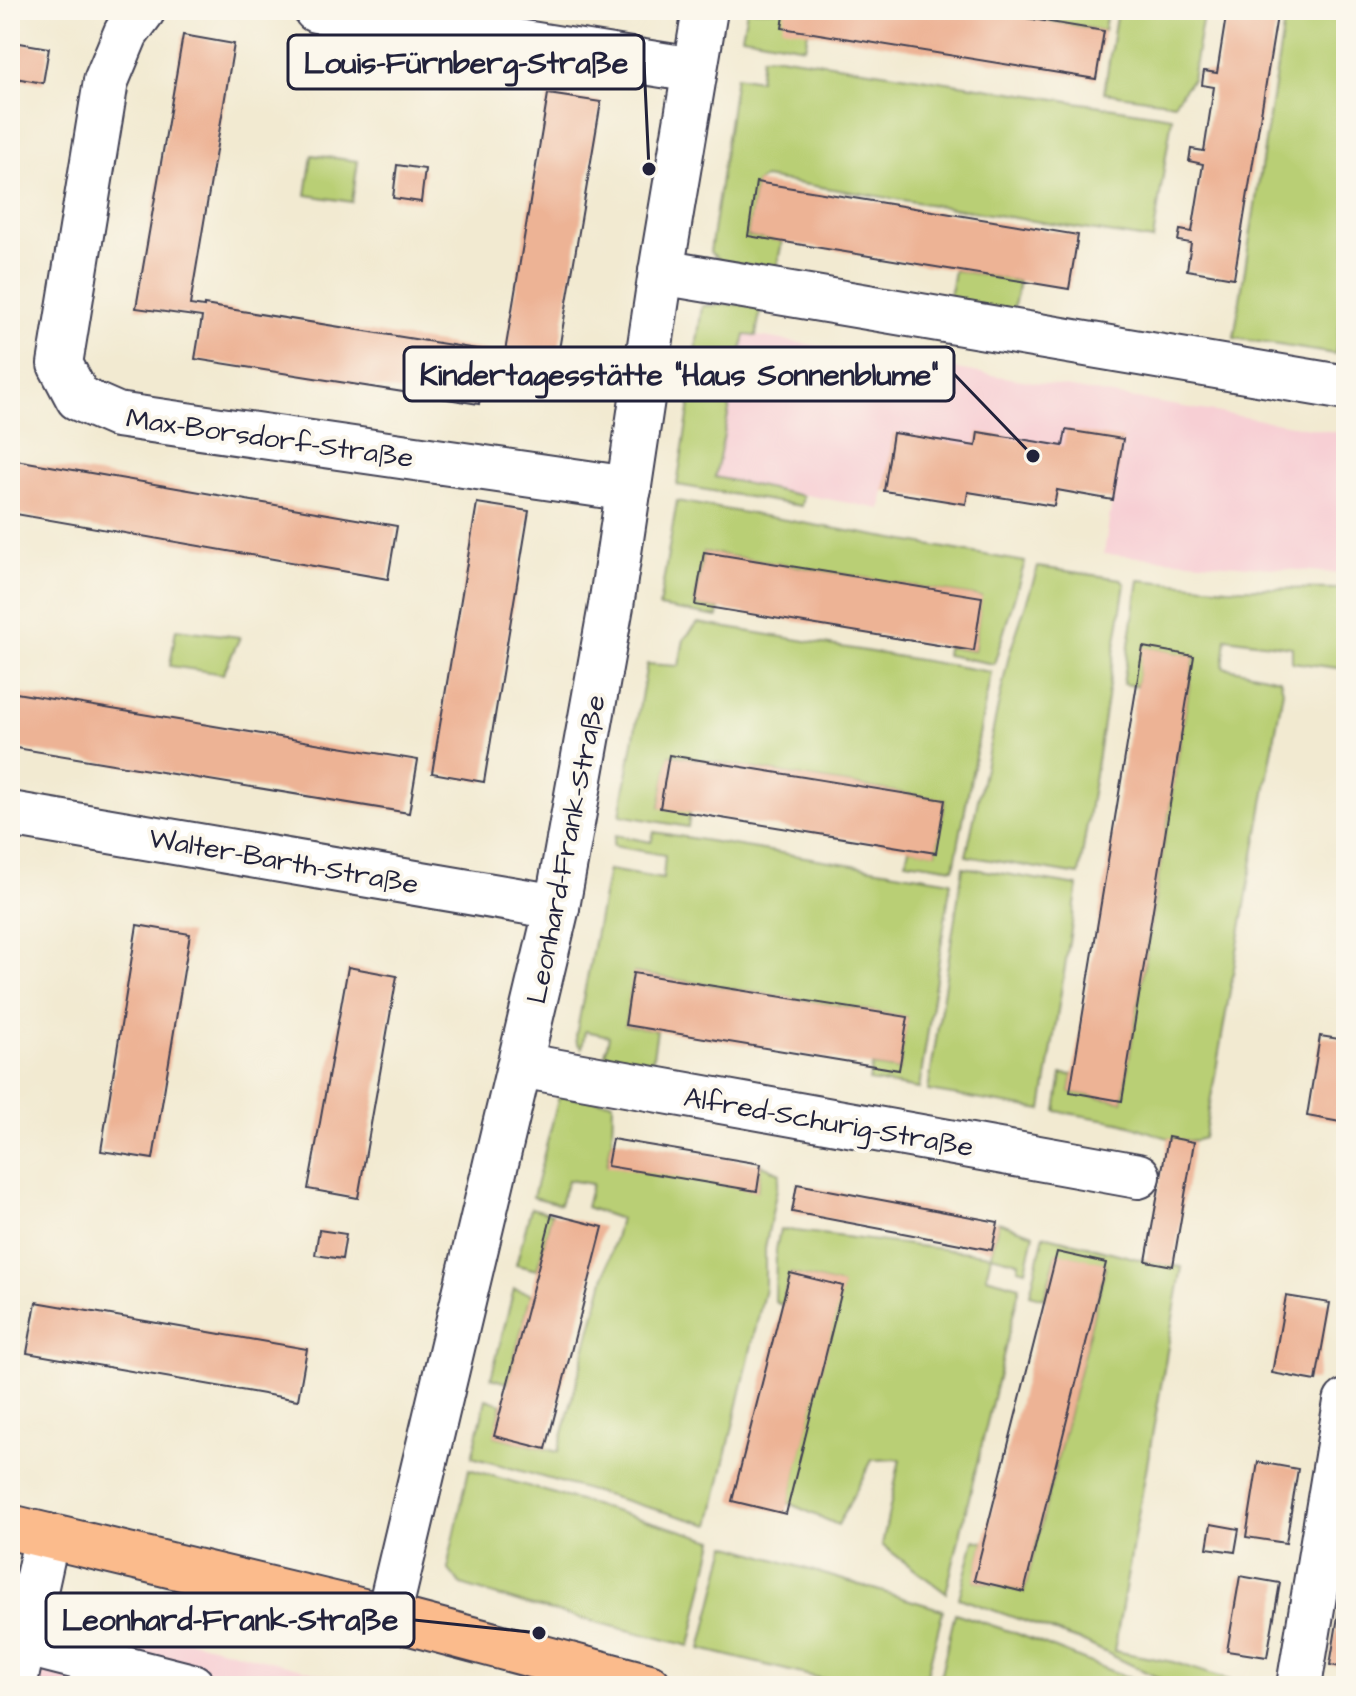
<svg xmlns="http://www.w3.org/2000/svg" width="1356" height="1696" font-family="'Architects Daughter',sans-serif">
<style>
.built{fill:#f7cfd4}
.green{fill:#b9cf74;stroke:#6e7858;stroke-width:2}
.building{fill:#edb395}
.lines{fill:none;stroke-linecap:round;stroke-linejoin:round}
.minor-casing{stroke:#414052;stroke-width:48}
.major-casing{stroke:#414052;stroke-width:48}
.minor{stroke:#fff;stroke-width:44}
.major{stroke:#fbbb8c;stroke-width:44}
.labels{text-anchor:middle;stroke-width:8;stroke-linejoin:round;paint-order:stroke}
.street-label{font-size:28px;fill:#22223b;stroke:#fbf7ec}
.leader{fill:none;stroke:#22223b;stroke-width:3}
.callout-dot{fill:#22223b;stroke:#fbf7ec;stroke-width:3}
.callout{fill:#fbf7ec;stroke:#22223b;stroke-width:3}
.callout-label{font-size:30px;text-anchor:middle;font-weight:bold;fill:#22223b}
</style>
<rect width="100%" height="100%" fill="#fbf7ec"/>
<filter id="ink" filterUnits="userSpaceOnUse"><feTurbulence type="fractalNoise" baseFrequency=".0125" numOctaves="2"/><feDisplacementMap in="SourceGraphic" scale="16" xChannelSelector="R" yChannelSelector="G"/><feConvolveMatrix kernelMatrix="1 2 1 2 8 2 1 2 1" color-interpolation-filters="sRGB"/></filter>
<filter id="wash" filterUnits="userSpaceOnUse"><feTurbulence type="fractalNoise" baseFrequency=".006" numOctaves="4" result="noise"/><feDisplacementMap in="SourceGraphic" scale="32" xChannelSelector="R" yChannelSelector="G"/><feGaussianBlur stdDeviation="1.8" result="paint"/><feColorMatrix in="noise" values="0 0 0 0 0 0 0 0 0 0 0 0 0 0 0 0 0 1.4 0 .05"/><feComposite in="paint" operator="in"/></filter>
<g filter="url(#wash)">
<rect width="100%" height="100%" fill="#f2ead1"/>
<g class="built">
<polygon points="746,334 1346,434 1346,574 1104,554 1112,500 1057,490 1054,506 968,492 966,504 884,491 881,509 715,478"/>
<polygon points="10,1595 53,1606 370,1686 10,1686"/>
</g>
<g class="green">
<polygon points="747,10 785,10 808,32 805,47 742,36"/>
<polygon points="979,10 1107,10 1104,31"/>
<polygon points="1117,10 1204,10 1192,79 1174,103 1104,93"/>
<polygon points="1286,10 1346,10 1346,285 1335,354 1234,338"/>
<polygon points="779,56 1172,117 1153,240 764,178 756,183 748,236 782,241 775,277 732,270 710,252 736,76 759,80 762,57"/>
<polygon points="312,155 358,161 352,202 306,195"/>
<polygon points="954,270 1019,281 1013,311 949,300"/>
<polygon points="732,304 761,306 756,336 745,335 715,477 803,496 801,506 677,485 693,385 708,387 711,367 694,364 702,306"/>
<polygon points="677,501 1025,562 994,664 946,655 947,647 974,651 981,597 704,552 695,605 719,609 718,617 659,607"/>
<polygon points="1038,567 1121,579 1125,584 1079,875 966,856 1009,655"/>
<path d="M1139,580L1228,588L1346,589V669L1292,662V647L1226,638L1223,667L1280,679L1283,690L1204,1138C1178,1148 1145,1128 1119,1122C1098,1118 1077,1115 1056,1111L1062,1074L1073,1075L1070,1092L1122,1101L1194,656L1144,648L1137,686L1123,684Z"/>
<polygon points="698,623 991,672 954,868 906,861 909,848 936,852 945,800 670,755 660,807 690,812 688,827 620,815 647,664 679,666 684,639"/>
<polygon points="176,629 240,637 223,674 170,666"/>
<polygon points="654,832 951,881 919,1089 869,1081 872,1066 899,1070 907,1017 634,973 625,1025 657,1030 652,1063 605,1055 609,1036 585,1031 582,1048 577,1043 576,1035 608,870 663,879 665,855 613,846 615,835 651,842"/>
<polygon points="963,867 1078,886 1042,1110 928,1091"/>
<polygon points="559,1096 613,1102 612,1139 607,1165 757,1190 761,1164 780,1173 765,1248 765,1288 710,1525 472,1457 486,1399 502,1404 495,1436 558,1452 620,1219 586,1207 592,1184 568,1180 560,1204 533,1197"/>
<polygon points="531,1208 552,1214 537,1270 516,1265"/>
<polygon points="998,1222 1034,1234 1026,1270 1018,1268 1019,1262 991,1255 986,1277 1020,1286 946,1593 882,1545 900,1459 872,1460 838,1525 788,1503 842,1286 790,1273 782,1305 775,1302 776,1250 780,1229 991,1255"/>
<polygon points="1044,1235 1146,1261 1182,1267 1114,1651 1173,1662 1247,1686 1175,1686 1086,1643 959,1598 974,1540 984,1542 975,1580 1024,1592 1106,1264 1057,1253 1044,1298 1030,1294"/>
<polygon points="514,1289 531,1294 508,1383 491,1378"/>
<polygon points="469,1469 714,1540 690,1646 521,1603 461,1585 449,1570 449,1559"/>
<polygon points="727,1545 943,1610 924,1686 851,1686 701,1649"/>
<polygon points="955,1613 1018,1634 1149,1686 938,1686"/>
</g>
<g id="blocks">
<g class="building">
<polygon points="785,10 979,10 1104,31 1096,79 782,28"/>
<polygon points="1227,10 1278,10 1234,278 1187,270 1191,243 1178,241 1180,230 1192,232 1203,164 1189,161 1191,149 1204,151 1214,87 1202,85 1203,77 1204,71 1217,73"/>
<polygon points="183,35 234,44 190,305 204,307 204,305 489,351 488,356 504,358 548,94 601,102 554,379 502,370 503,368 485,365 479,404 195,359 202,317 136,308"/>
<polygon points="14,42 49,48 43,83 10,77"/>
<polygon points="397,165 425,169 421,202 393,198"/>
<polygon points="756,182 1078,235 1069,289 748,236"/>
<polygon points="1066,430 1123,439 1113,500 1057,490 1054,506 968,492 966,504 884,491 893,433 976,446 978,432 1063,446"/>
<polygon points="10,459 397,526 388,579 10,513"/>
<polygon points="477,503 529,511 484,782 432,773"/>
<polygon points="704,552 982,597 974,651 695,605"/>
<polygon points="1143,647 1194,656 1122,1101 1070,1092"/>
<polygon points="10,692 418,760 409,813 10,747"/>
<polygon points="669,755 945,800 936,853 660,808"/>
<polygon points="1344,915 1346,916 1346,952 1339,951"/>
<polygon points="137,925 190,934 153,1159 101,1151"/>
<polygon points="348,967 397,976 358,1198 308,1189"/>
<polygon points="633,973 908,1017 899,1070 625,1025"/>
<polygon points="1320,1036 1346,1040 1346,1123 1307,1116"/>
<polygon points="1168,1137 1194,1142 1173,1266 1146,1261"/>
<polygon points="612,1139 761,1164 757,1191 607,1166"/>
<polygon points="797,1184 998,1222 992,1250 792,1212"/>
<polygon points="552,1214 603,1227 546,1449 494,1436"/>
<polygon points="319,1230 346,1234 342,1259 315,1255"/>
<polygon points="1057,1252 1106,1263 1024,1592 974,1580"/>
<polygon points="790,1273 843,1286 786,1514 732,1501"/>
<polygon points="1286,1296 1330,1303 1316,1381 1272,1373"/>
<polygon points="36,1302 307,1349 298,1400 27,1353"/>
<polygon points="1258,1462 1298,1469 1286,1543 1246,1537"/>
<polygon points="1211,1524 1239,1529 1235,1552 1207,1548"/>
<polygon points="1240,1576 1280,1583 1267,1657 1227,1651"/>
<polygon points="1342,1592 1346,1592 1346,1668 1330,1665"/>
</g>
</g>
</g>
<g filter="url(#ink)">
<use href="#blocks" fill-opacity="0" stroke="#414052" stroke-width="2"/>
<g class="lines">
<g class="minor-casing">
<g id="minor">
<polyline points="143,10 126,33 106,81 60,364 78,398 117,415 629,489"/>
<polyline points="316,10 694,70"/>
<polyline points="661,272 1346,388"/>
<polyline points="10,814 557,907"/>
<polyline points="520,1065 1138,1176"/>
<polyline points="388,1617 557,907 611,606 661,272 705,10"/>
<polyline points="23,1643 192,1686"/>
<polyline points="14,1686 47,1536"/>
<polyline points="1299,1686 1346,1402"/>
</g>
</g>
<g class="major-casing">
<polyline id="major" points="10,1527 388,1617 649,1686"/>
</g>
<use href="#minor" class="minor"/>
<use href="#major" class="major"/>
</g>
</g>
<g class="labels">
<g class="street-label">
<text transform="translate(270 437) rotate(8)" y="10">Max-Borsdorf-Straße</text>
<text transform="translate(565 849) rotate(-79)" y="10">Leonhard-Frank-Straße</text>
<text transform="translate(284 860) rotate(10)" y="10">Walter-Barth-Straße</text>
<text transform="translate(829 1121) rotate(10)" y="10">Alfred-Schurig-Straße</text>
</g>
</g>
<path class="leader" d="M649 169L644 62M1033 456L954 374M539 1633L414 1620"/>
<g class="callout-dot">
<circle cx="649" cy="169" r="8"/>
<circle cx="1033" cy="456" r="8"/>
<circle cx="539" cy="1633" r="8"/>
</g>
<g class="callout">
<rect x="288" y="35" width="356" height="54" rx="8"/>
<rect x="404" y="347" width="550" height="54" rx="8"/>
<rect x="46" y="1593" width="368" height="54" rx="8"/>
</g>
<g class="callout-label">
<text x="466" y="73">Louis-Fürnberg-Straße</text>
<text x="679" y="385">Kindertagesstätte "Haus Sonnenblume"</text>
<text x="230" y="1630">Leonhard-Frank-Straße</text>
</g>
<rect width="1356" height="1696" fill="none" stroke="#fbf7ec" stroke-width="40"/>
</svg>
